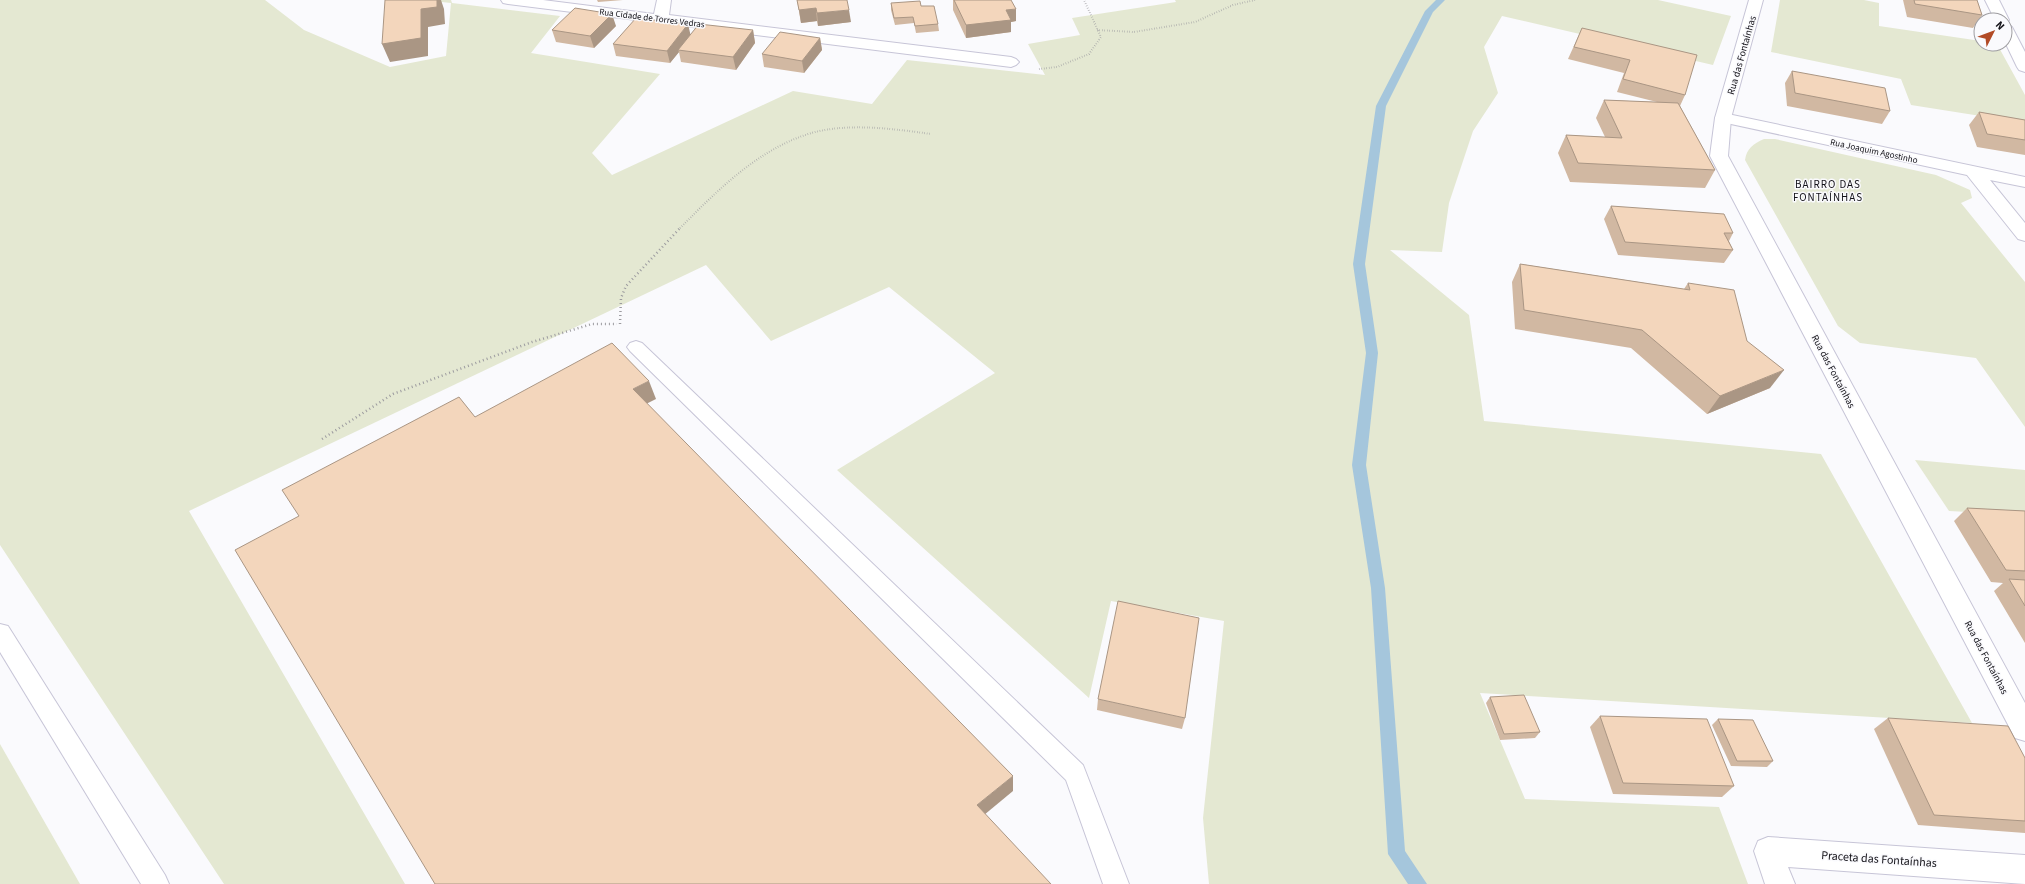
<svg xmlns="http://www.w3.org/2000/svg" width="2025" height="884" font-family="'Source Sans 3',sans-serif">
<style>
.green{fill:#e4e8d2}
.lines{fill:none;stroke-linecap:round;stroke-linejoin:round}
.stream{fill:#a5c6dc;fill-rule:evenodd}
.service-casing{stroke:#c7c5d7;stroke-width:2}
.minor-casing{stroke:#c7c5d7;stroke-width:2}
.tertiary-casing{stroke:#c7c5d7;stroke-width:2}
.path-far1{stroke:#9c9b9f;stroke-width:2;stroke-dasharray:0.5 2;stroke-linecap:butt}
.path{stroke:#9c9b9f;stroke-width:2.5;stroke-dasharray:1 3;stroke-linecap:butt}
.service{fill:#fff;fill-rule:evenodd}
.minor{fill:#fff;fill-rule:evenodd}
.tertiary{fill:#fff;fill-rule:evenodd}
.wall{fill:#d1b8a2}
.shaded-wall{fill:#aa9684}
.building{fill:#f3d6bc;stroke:#aa9684}
.labels{text-anchor:middle;stroke-width:3;stroke-linejoin:round;paint-order:stroke}
.far-street-label{font-size:9px;fill:#131218;stroke:#fafafd}
.street-label{font-size:10px;fill:#131218;stroke:#fafafd}
.neighbourhood-label{font-size:11px;letter-spacing:1px;fill:#131218;stroke:#fafafd}
.near-street-label{font-size:12px;fill:#131218;stroke:#fafafd}
</style>
<rect width="100%" height="100%" fill="#fafafd"/>
<g class="green">
<polygon points="0,0 265,0 304,30 390,67 446,56 451,3 423,0 451,0 452,3 560,16 531,53 660,74 592,153 612,175 793,91 872,104 907,60 1045,75 1028,44 1080,35 1072,18 1176,2 1175,0 1658,0 1731,16 1713,65 1502,16 1484,47 1498,93 1473,131 1449,203 1442,252 1390,250 1469,315 1484,421 1821,454 1972,723 1480,693 1525,799 1719,807 1748,884 1209,884 1203,818 1224,621 1111,601 1089,698 837,470 995,373 889,287 771,341 706,265 189,511 405,884 224,884 0,545"/>
<polygon points="1780,0 1864,0 1879,3 1879,26 1981,41 1981,44 1997,44 2025,95 2025,123 1911,105 1901,79 1771,52"/>
<path d="M1764,139H1775L1936,175L1970,190L1972,198L1961,203L2025,282V427L1976,358L1860,343L1838,326L1745,160C1747,148 1753,144 1764,139Z"/>
<polygon points="1915,460 2025,470 2025,515 1949,511"/>
<polygon points="0,744 80,884 0,884"/>
</g>
<g class="lines">
<polygon class="stream" points="1436,0 1445,0 1433,12 1386,106 1365,264 1378,353 1366,465 1385,588 1405,851 1427,884 1408,884 1388,854 1371,588 1352,465 1366,353 1353,264 1376,106 1425,11"/>
<g class="service-casing">
<g id="service">
<polygon points="636,341 642,343 1083,765 1129,884 1103,884 1066,780 630,351 627,347 630,343"/>
<polygon points="0,624 8,626 165,875 169,884 141,884 0,652"/>
</g>
</g>
<g class="minor-casing">
<g id="minor">
<polygon points="501,0 543,0 654,14 657,0 671,0 669,15 1011,57 1016,59 1019,62 1016,65 1011,67 508,4 503,3"/>
<polygon points="1985,0 1999,0 2009,20 2007,23 2012,27 2025,52 2025,72 2019,70 2017,67 2005,42 2005,20 1995,20"/>
<polygon points="1723,113 2025,177 2025,187 1990,180 2025,223 2025,241 2018,239 1967,175 1717,121 1715,118 1717,115"/>
<polygon points="1768,837 2025,855 2025,884 1788,867 1795,884 1765,884 1754,851 1758,841"/>
</g>
</g>
<g class="tertiary-casing">
<polygon id="tertiary" points="1749,0 1763,0 1731,118 1728,156 2025,703 2025,741 2015,738 1710,156 1715,118"/>
</g>
<g class="path-far1">
<polyline points="1097,30 1134,32 1195,22 1233,5 1255,0"/>
<polyline points="1039,69 1057,67 1089,54 1101,37 1084,0"/>
<path d="M680,228C719,189 760,147 815,132C852,123 895,129 931,134"/>
</g>
<g class="path">
<polyline points="620,324 621,298 626,286 681,227"/>
<polyline points="322,439 393,394 532,342 592,324 617,324"/>
</g>
<use href="#service" class="service"/>
<use href="#minor" class="minor"/>
<use href="#tertiary" class="tertiary"/>
</g>
<g class="wall">
<polygon points="597,0 623,0 598,2"/>
<polygon points="797,0 851,22 818,26 817,21 801,23"/>
<polygon points="953,0 1011,0 1016,21 1011,22 1011,32 966,38 953,10"/>
<polygon points="1903,0 1977,0 1982,15 1973,28 1907,17"/>
<polygon points="891,3 921,6 938,24 939,31 916,33 914,23 895,25 891,10"/>
<polygon points="616,26 594,48 556,42 552,30"/>
<polygon points="1582,28 1685,95 1680,106 1715,170 1705,188 1570,182 1558,153 1566,135 1605,137 1596,118 1604,100 1657,102 1617,92 1624,73 1568,59"/>
<polygon points="753,30 755,43 736,70 681,62 679,52 670,63 616,56 613,44 691,34"/>
<polygon points="820,38 822,50 804,73 764,67 762,54"/>
<polygon points="1792,71 1890,111 1882,124 1787,106 1785,83"/>
<polygon points="1979,112 2025,120 2025,155 1977,147 1969,125"/>
<polygon points="1611,206 1733,233 1729,241 1733,250 1724,263 1618,255 1604,219"/>
<polygon points="1520,264 1684,289 1688,283 1747,341 1770,388 1707,414 1631,348 1515,329 1512,282"/>
<polygon points="1967,508 2025,511 2025,643 1994,591 2003,583 1991,582 1954,521"/>
<polygon points="1490,697 1540,732 1535,738 1500,740 1486,703"/>
<polygon points="1098,699 1185,718 1182,729 1097,710"/>
<polygon points="1600,716 1734,786 1722,797 1613,794 1590,727"/>
<polygon points="1888,718 2025,758 2025,833 1918,825 1874,729"/>
<polygon points="1718,719 1773,761 1767,767 1731,766 1712,725"/>
</g>
<g class="shaded-wall">
<polygon points="437,0 441,0 444,9 445,24 428,27 428,56 390,62 382,44 421,9"/>
<polygon points="816,8 817,21 801,23 799,10"/>
<polygon points="1016,9 1016,21 1011,22 1011,32 966,38 966,25 1006,10"/>
<polygon points="849,10 851,22 818,26 817,13"/>
<polygon points="612,14 616,26 594,48 590,36"/>
<polygon points="688,24 691,37 678,50 679,52 670,63 667,51"/>
<polygon points="753,30 755,43 736,70 733,57"/>
<polygon points="820,38 822,50 804,73 802,61"/>
<polygon points="1784,370 1770,388 1707,414 1720,396"/>
<polygon points="649,381 656,399 640,407 633,389"/>
<polygon points="1013,776 1013,791 978,820 977,805"/>
</g>
<g class="building">
<polygon points="385,0 437,0 437,7 421,9 421,38 382,44"/>
<polygon points="797,0 847,0 849,10 817,13 816,8 799,10"/>
<polygon points="954,0 1011,0 1016,9 1006,10 1011,20 966,25"/>
<polygon points="1914,0 1977,0 1982,15 1915,4"/>
<polygon points="920,1 921,6 934,6 938,24 915,26 913,17 894,18 891,3"/>
<polygon points="575,8 612,14 590,36 552,30"/>
<polygon points="636,18 688,24 667,51 613,44"/>
<polygon points="699,24 753,30 733,57 678,50"/>
<polygon points="1582,28 1697,55 1685,95 1623,79 1630,60 1574,47"/>
<polygon points="780,32 820,38 802,61 762,54"/>
<polygon points="1792,71 1885,88 1890,111 1795,93"/>
<polygon points="1604,100 1678,103 1715,170 1578,163 1566,135 1622,138"/>
<polygon points="1979,112 2025,120 2025,140 1987,134"/>
<polygon points="1611,206 1724,214 1733,233 1724,233 1733,250 1625,242"/>
<polygon points="1520,264 1690,290 1688,283 1734,290 1747,341 1784,370 1720,396 1642,330 1524,310"/>
<polygon points="612,343 649,381 633,389 1013,776 977,805 1051,884 435,884 235,550 299,516 282,490 459,397 475,417"/>
<polygon points="1967,508 2025,511 2025,571 2006,570"/>
<polygon points="2009,579 2025,580 2025,606"/>
<polygon points="1118,601 1199,618 1185,718 1098,699"/>
<polygon points="1524,695 1540,732 1504,734 1490,697"/>
<polygon points="1600,716 1707,719 1734,786 1623,783"/>
<polygon points="1888,718 2008,726 2025,758 2025,821 1934,815"/>
<polygon points="1718,719 1753,720 1773,761 1737,761"/>
</g>
<g class="labels">
<g class="far-street-label">
<text transform="translate(652 18) rotate(7)" y="3">Rua Cidade de Torres Vedras</text>
<text transform="translate(1874 151) rotate(12)" y="3">Rua Joaquim Agostinho</text>
</g>
<g class="street-label">
<text transform="translate(1741 55) rotate(-74)" y="4">Rua das Fontaínhas</text>
<text transform="translate(1834 371) rotate(62)" y="4">Rua das Fontaínhas</text>
<text transform="translate(1987 657) rotate(62)" y="4">Rua das Fontaínhas</text>
</g>
<g class="neighbourhood-label">
<text x="1828" y="188">BAIRRO DAS<tspan x="1828" dy="13">FONTAÍNHAS</tspan></text>
</g>
<g class="near-street-label">
<text transform="translate(1879 859) rotate(4)" y="4">Praceta das Fontaínhas</text>
</g>
</g>
<g transform="translate(1993 32) rotate(48)"><circle r="19" fill="#fafafd" stroke="#9e9da1"/>
<path d="M0-3L7 15L0 10L-7 15Z" fill="#b24b26"/>
<text y="-6" font-size="11" font-weight="bold" text-anchor="middle" fill="#131218">N</text>
</g>
</svg>
